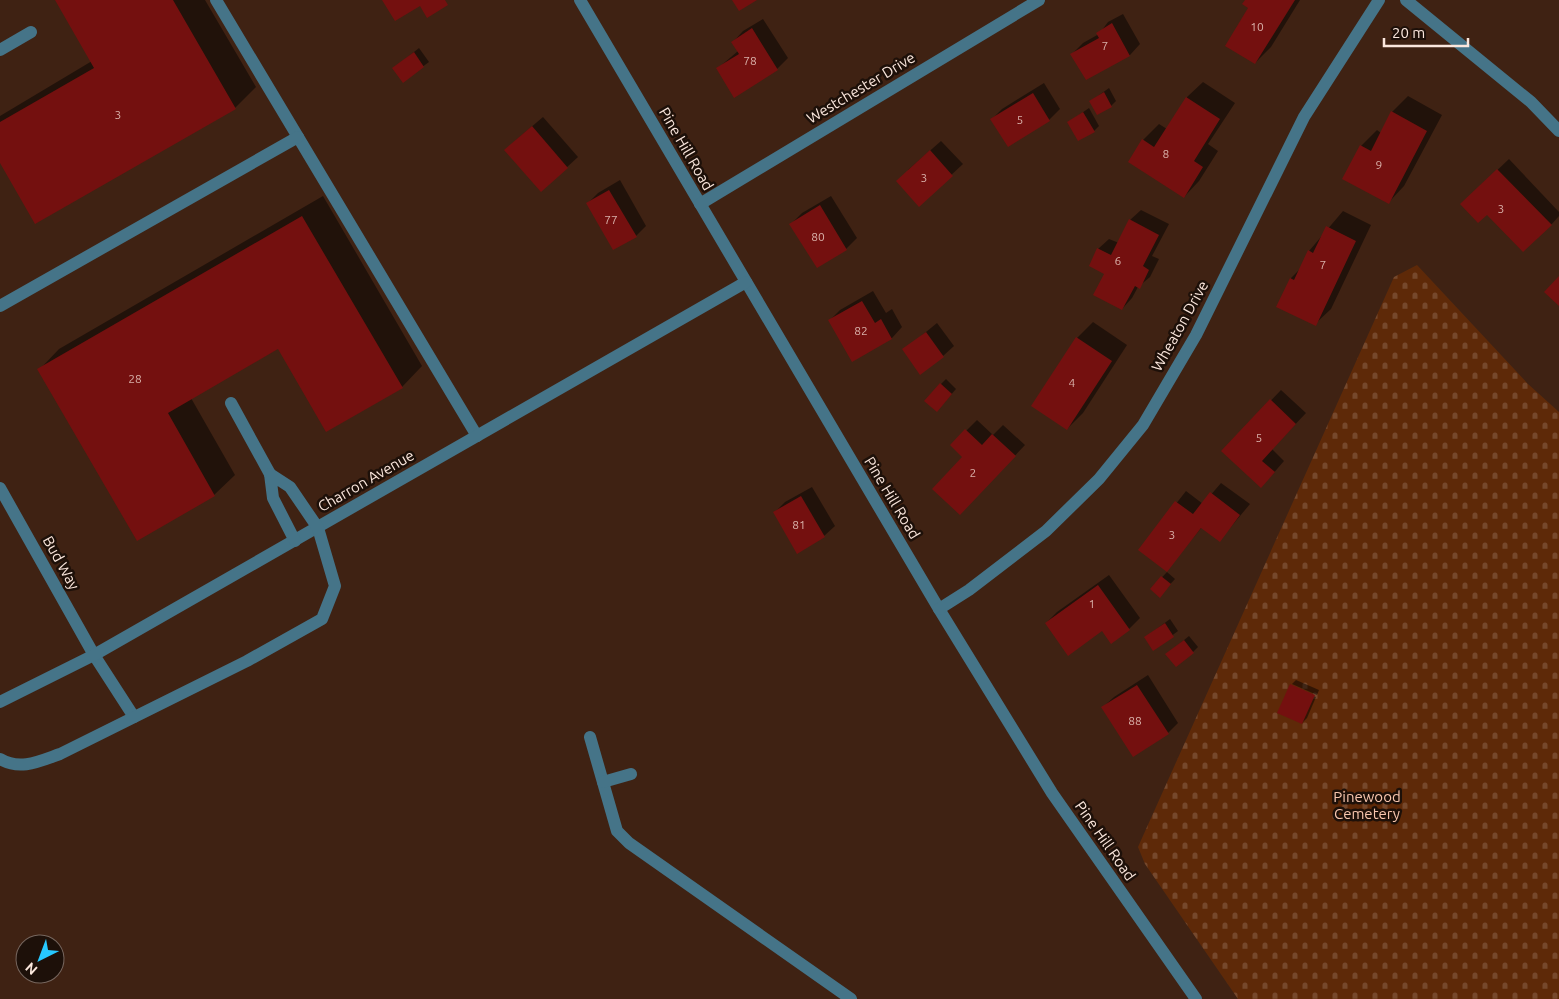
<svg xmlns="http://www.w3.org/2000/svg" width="1559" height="999" font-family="Ubuntu,sans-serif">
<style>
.cemetery{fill:url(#cemetery-stones)}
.shadow{fill:#0007}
.building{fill:#74100f}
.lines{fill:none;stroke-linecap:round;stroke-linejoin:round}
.minor{stroke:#457488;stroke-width:12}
.labels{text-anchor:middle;stroke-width:5;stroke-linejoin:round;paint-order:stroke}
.number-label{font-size:12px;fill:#d9b1aa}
.street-label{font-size:15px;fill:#fbe7dd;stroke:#1d1009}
.park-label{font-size:15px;fill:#f9c7af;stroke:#1d1009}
</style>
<defs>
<pattern id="cemetery-stones" width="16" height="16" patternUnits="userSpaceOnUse" patternTransform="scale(1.25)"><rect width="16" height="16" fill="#5e2908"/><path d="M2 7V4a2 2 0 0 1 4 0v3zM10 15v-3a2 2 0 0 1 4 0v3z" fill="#76482c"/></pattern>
</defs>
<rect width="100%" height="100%" fill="#3f2213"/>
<polygon class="cemetery" points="1417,265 1528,384 1559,412 1559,999 1238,999 1145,864 1138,847 1394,277"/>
<g class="shadow">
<polygon points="56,0 205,0 256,87 235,108 36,222 0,160 0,116 92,61"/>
<polygon points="1246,0 1300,0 1271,47 1255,63 1250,8"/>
<polygon points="1123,14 1140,44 1130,55 1086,79 1072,54 1083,43 1099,34 1108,22"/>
<polygon points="763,19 788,58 777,69 735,96 717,69 738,51 733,42 743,31"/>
<polygon points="419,48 429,62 403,81 394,68"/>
<polygon points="1203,82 1235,103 1208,144 1218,151 1199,181 1184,197 1130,161 1143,140 1159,124 1167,129 1187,97"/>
<polygon points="1044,83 1060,109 1049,120 1008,145 992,119 1002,109"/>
<polygon points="1109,88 1116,101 1111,106 1091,101"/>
<polygon points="1408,96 1442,115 1404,186 1389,202 1361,146 1377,130 1381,133 1392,112"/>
<polygon points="1089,108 1099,126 1094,131 1069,122"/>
<polygon points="543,117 578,157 541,191 516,140"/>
<polygon points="941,141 963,164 919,205 908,170"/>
<polygon points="1509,159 1559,212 1559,216 1551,225 1472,194"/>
<polygon points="620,180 646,226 636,236 587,204 598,193"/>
<polygon points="323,196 422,366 402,387 279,348 191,398 235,475 214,495 137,540 39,370 59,349"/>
<polygon points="831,196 857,238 846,249 791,224 802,213"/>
<polygon points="1141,210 1169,224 1152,256 1159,259 1150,277 1138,287 1132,298 1122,309 1098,249 1109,239 1119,243 1130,220"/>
<polygon points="1343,211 1371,225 1331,309 1315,324 1278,306 1291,278 1301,268 1309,251"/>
<polygon points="873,291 886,313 892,309 902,327 892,338 853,360 830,320 840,310"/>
<polygon points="1093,322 1127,345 1083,413 1067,429 1077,338"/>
<polygon points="937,323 954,346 943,356 904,350"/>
<polygon points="946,379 956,389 942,405 941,384"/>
<polygon points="1281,390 1306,413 1272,449 1284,461 1271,476 1223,451"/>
<polygon points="977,420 993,435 1003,425 1025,445 970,503 964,457 952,445"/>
<polygon points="1221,483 1250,504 1220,540 1202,527 1167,570 1140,550 1186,491 1203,504"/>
<polygon points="812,487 835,526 824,536 775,512 785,502"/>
<polygon points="1167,572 1175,579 1164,591 1151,589"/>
<polygon points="1109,575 1140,618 1129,629 1111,642 1102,630 1046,623 1057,612"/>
<polygon points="1170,619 1178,631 1154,649 1146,637"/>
<polygon points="1189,636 1198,647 1193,652 1167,654"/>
<polygon points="1148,675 1178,723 1168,733 1103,707 1114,697"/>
<polygon points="1296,680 1319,690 1317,695 1292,684"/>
<polygon points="1291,686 1316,697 1307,718 1302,723"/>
</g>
<g class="building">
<polygon points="55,0 173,0 236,109 35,224 0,163 0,122 94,68"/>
<polygon points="382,0 445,0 448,5 427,18 420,6 395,21"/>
<polygon points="732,0 757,0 739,11"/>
<polygon points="1245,0 1295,0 1255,64 1225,46 1248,8 1242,4"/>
<polygon points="1112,23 1130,56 1086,80 1070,54 1099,38 1096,33"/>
<polygon points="752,28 778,70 734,98 716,68 739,54 731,42"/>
<polygon points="414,52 424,67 403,83 392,68"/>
<polygon points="1104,92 1112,107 1097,115 1089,101"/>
<polygon points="1033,93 1050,121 1008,147 990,119"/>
<polygon points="1186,97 1220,119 1194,161 1203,167 1184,198 1128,162 1142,139 1154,147"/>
<polygon points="1391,111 1427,131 1389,204 1342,179 1360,145 1371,151"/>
<polygon points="1083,112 1095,132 1078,141 1067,122"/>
<polygon points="532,126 568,168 541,192 504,150"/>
<polygon points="930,150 953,176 919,207 896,181"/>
<polygon points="1497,169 1552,225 1523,252 1487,215 1478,223 1460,204"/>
<polygon points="609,190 637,237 613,250 586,203"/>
<polygon points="820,205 847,250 817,268 789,224"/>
<polygon points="302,216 403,388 326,432 278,349 168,413 215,496 137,541 37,369"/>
<polygon points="1129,219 1159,235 1143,266 1149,270 1140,289 1135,286 1122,310 1093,295 1104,274 1089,266 1097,248 1111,255"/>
<polygon points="1326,226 1356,241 1316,326 1276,307 1290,278 1294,280 1308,250 1313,253"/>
<polygon points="1559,276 1559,306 1544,292"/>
<polygon points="862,301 875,323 881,319 892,339 852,362 828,320"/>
<polygon points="926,332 944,357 920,375 902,349"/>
<polygon points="1076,337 1112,361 1067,430 1031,406"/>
<polygon points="940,383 952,394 937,412 924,401"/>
<polygon points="1270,399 1296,424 1262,461 1275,472 1261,488 1221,451"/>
<polygon points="965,429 982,445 992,434 1016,456 960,515 932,489 962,457 950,445"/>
<polygon points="1210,492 1240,515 1220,542 1201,528 1167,572 1138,550 1175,501 1193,514"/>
<polygon points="801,496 825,537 797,554 773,512"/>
<polygon points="1161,576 1171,584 1160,598 1150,589"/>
<polygon points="1098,585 1130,630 1111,644 1102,631 1068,656 1045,623"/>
<polygon points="1165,623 1174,637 1153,651 1144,637"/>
<polygon points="1184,640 1194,653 1176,667 1165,654"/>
<polygon points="1290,684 1315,695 1302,724 1277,713"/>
<polygon points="1137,685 1169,734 1133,757 1101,707"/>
</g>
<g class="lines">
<g class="minor">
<polyline points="216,0 477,436"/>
<polyline points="580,0 939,609 1052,793 1196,999"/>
<polyline points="1406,0 1531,102 1559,131"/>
<polyline points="0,50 31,32"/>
<polyline points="700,204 1039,0"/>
<polyline points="0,306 298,137"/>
<polyline points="231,403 270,474"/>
<polyline points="0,488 94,655 134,717"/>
<polyline points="939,609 969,590 1046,531 1099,479 1143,425 1196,335 1304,117 1379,0"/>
<polyline points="0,702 94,655 746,282"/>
<polyline points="590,737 617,831 629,843 851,999"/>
<path d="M0,759C20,771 40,761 60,754L247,661L322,619L335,586L318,528L290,487L270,474L273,498L295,541"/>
<polyline points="603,782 631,774"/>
</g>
</g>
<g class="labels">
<g class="number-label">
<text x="1257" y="31">10</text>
<text x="1105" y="50">7</text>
<text x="750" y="65">78</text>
<text x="118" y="119">3</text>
<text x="1020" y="124">5</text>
<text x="1166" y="158">8</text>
<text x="1379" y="169">9</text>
<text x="924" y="182">3</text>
<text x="1501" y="213">3</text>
<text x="611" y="224">77</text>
<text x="818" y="241">80</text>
<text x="1118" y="265">6</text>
<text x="1323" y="269">7</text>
<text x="861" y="335">82</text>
<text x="135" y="383">28</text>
<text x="1072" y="387">4</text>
<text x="1259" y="442">5</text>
<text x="973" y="477">2</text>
<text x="799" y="529">81</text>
<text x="1172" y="539">3</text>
<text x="1092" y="608">1</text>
<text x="1135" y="725">88</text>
</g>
<g class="street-label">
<text transform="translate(861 88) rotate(-31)" y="5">Westchester Drive</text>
<text transform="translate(686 149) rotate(60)" y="5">Pine Hill Road</text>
<text transform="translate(1180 326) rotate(-61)" y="5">Wheaton Drive</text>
<text transform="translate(366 481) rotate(-30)" y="5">Charron Avenue</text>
<text transform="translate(892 498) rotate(59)" y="5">Pine Hill Road</text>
<text transform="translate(61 563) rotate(61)" y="5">Bud Way</text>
<text transform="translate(1105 841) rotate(55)" y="5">Pine Hill Road</text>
</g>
<g class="park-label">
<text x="1367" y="802">Pinewood<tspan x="1367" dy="17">Cemetery</tspan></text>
</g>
</g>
<g transform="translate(40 959) rotate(222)"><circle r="24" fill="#1d1009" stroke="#76665e"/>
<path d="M0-4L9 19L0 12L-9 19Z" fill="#27c8ff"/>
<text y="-8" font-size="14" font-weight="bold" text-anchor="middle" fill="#fbe7dd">N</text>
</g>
<path d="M1384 38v8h84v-8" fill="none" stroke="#fbe7dd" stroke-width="2.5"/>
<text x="1392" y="38" font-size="15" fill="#fbe7dd" stroke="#1d1009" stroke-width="4" paint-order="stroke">20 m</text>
</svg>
